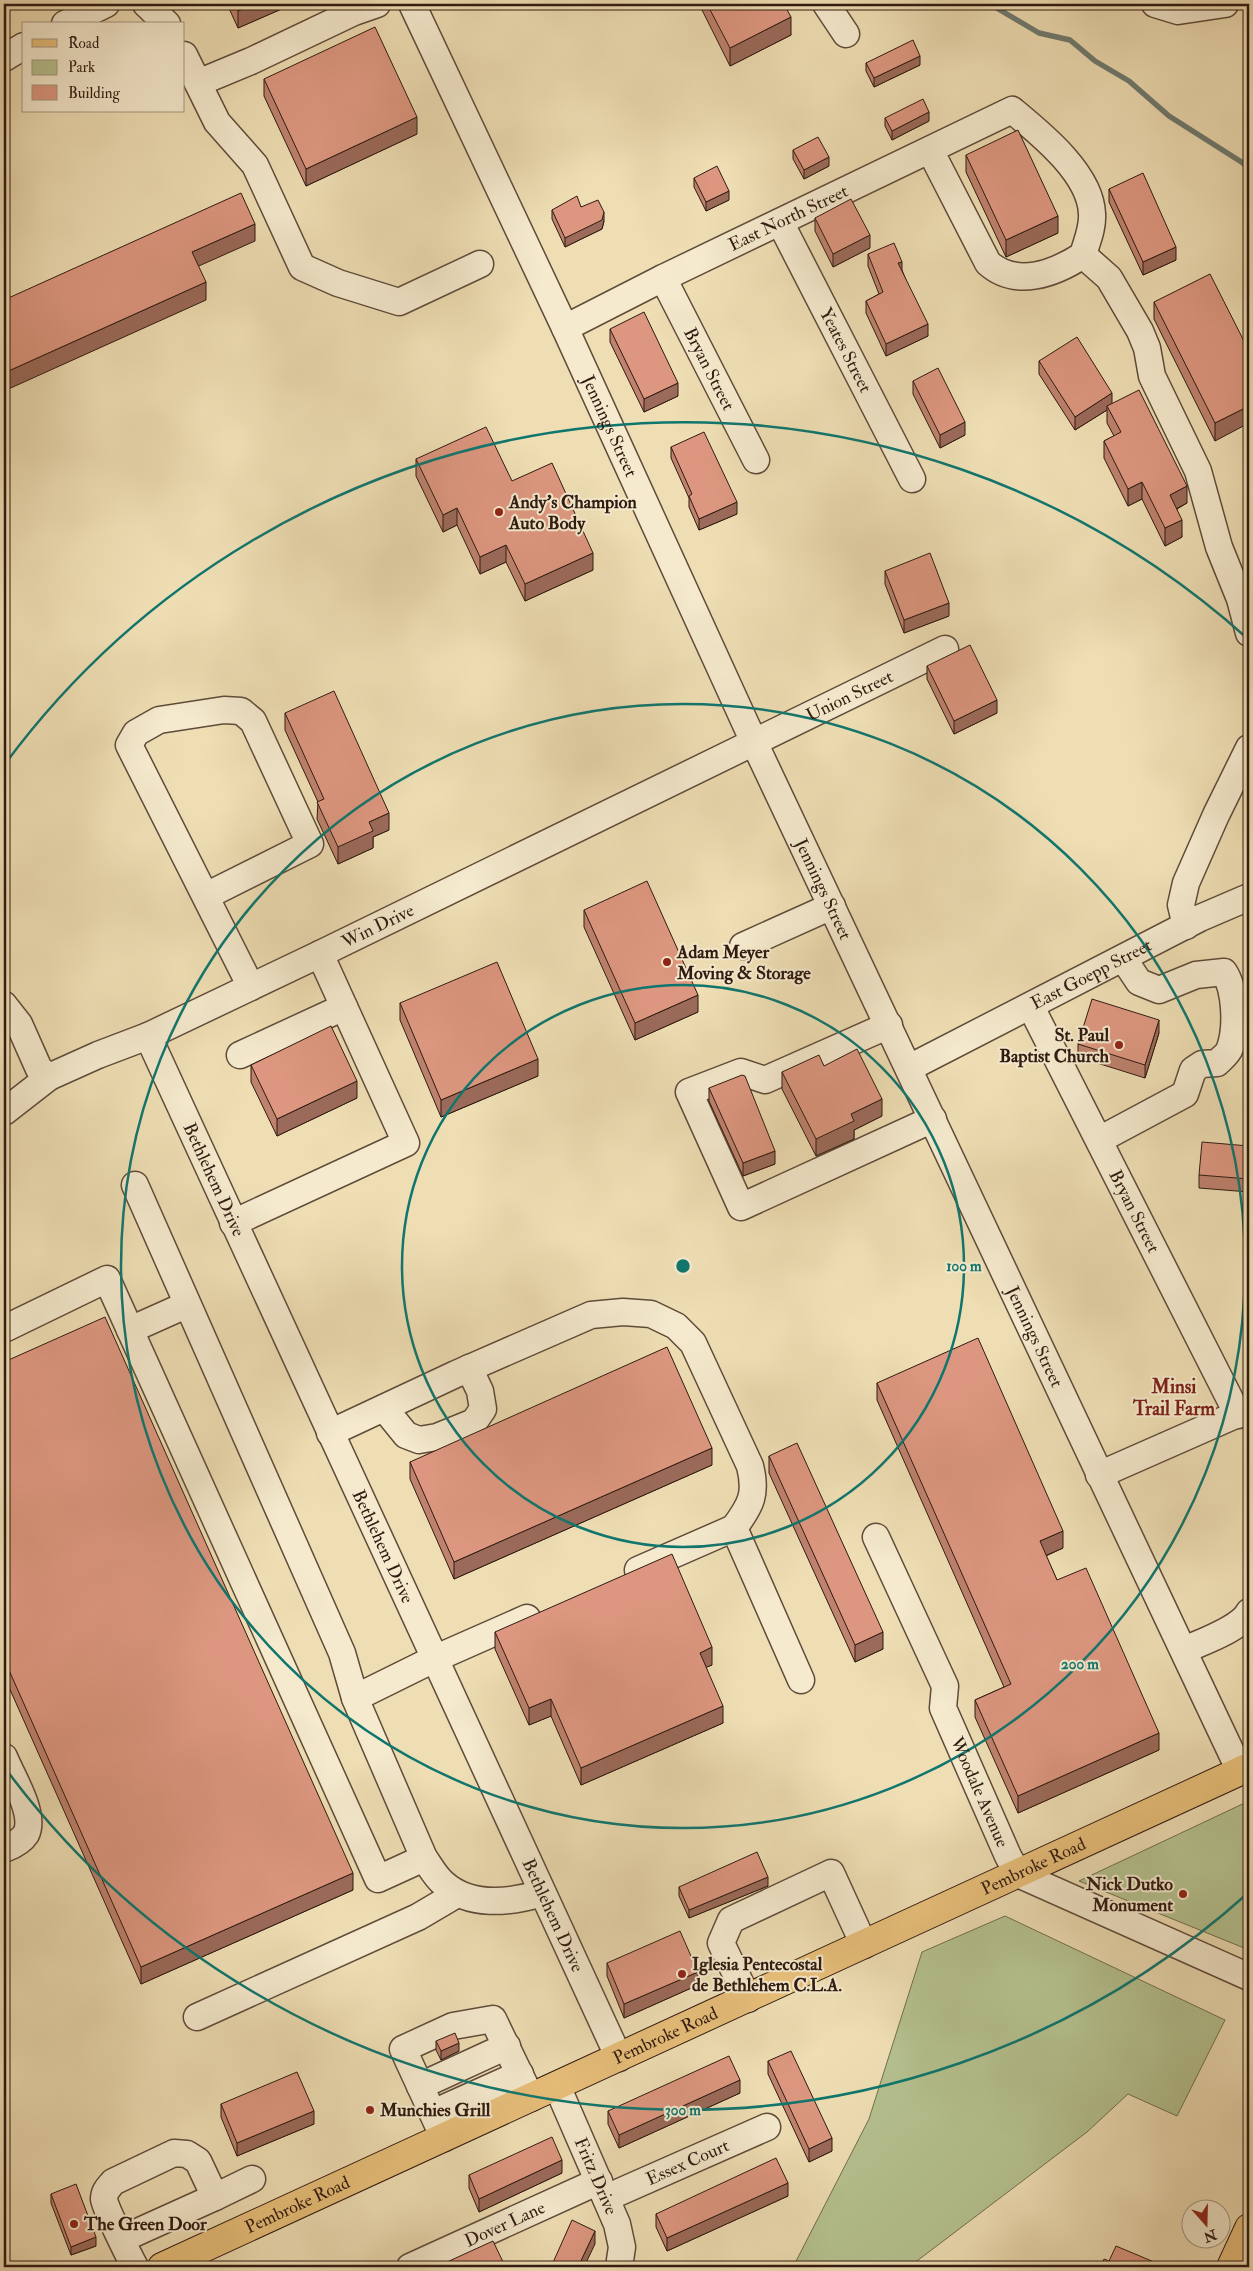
<svg xmlns="http://www.w3.org/2000/svg" width="1253" height="2271" font-family="'IM FELL Double Pica',serif">
<style>
.green{fill:#b5c290;stroke:#726e50}
.lines{fill:none;stroke-linecap:round;stroke-linejoin:round}
.stream{stroke:#6f7b71;stroke-width:5.5}
.minor-casing{stroke:#5f4b3a;stroke-width:29}
.major-casing{stroke:#2f1a11;stroke-width:30}
.minor{stroke:#f5eace;stroke-width:26}
.major{stroke:#e8bf7a;stroke-width:28}
.wall{fill:#be826e;stroke:#2f1a11}
.shaded-wall{fill:#9b6a5a;stroke:#2f1a11}
.building{fill:#dd9780;stroke:#2f1a11}
.ring{fill:none;stroke:#0f766e;stroke-width:2.5}
.poi-dot{fill:#8f2418;stroke:#f5eace;stroke-width:2}
.labels{text-anchor:middle;stroke-width:4;stroke-linejoin:round;paint-order:stroke}
.street-label{font-size:18px;fill:#2f1a11;stroke:#f5eace}
.poi-label{font-size:18px;font-weight:bold;fill:#2f1a11;stroke:#f5eace;text-anchor:start}
.neighbourhood-label{font-size:19px;font-weight:bold;fill:#7a1f14;stroke:#f5eace}
.centre{fill:#0f766e;stroke:#f5eace;stroke-width:2.5}
.ring-label{font-size:15px;text-anchor:middle;font-weight:bold;fill:#0f766e;stroke:#f5eace;stroke-width:4;stroke-linejoin:round;paint-order:stroke}
</style>
<rect width="100%" height="100%" fill="#efdeb4"/>
<filter id="stains"><feTurbulence type="fractalNoise" baseFrequency=".004" numOctaves="4"/><feColorMatrix values="0 0 0 0 .2 0 0 0 0 .09 0 0 0 0 .02 0 0 0 .5 -.17"/></filter>
<radialGradient id="worn" r=".72"><stop offset=".6" stop-color="#630" stop-opacity="0"/><stop offset="1" stop-color="#630" stop-opacity=".3"/></radialGradient>
<g class="green">
<polygon points="1249,1801 1249,1950 1079,1881"/>
<polygon points="1005,1916 1225,2020 1177,2116 1128,2094 1087,2132 909,2267 793,2267 869,2119 922,1952"/>
</g>
<g class="lines">
<polyline class="stream" points="990,4 1039,33 1070,40 1095,61 1129,81 1169,116 1243,163 1249,169"/>
<g class="minor-casing">
<g id="minor">
<polyline points="146,4 167,24"/>
<path id="s1" d="M412,4L565,328L753,740L1240,1771"/>
<polyline points="826,4 846,34"/>
<polyline points="1155,4 1178,11 1225,4"/>
<polyline points="65,24 106,4"/>
<polyline points="184,55 217,122 255,165 302,267 338,283 399,302 480,264"/>
<polyline points="4,58 24,46"/>
<polyline points="198,83 251,61 354,12 377,4"/>
<path id="s2" d="M780,222L912,479"/>
<polyline points="1083,255 1109,278 1140,331 1147,348 1152,376 1198,471 1219,547 1240,599 1249,633"/>
<path id="s3" d="M663,278L756,460"/>
<path id="s4" d="M565,328L663,278L1012,110C1041,134 1091,174 1092,214C1093,228 1087,241 1083,255C1054,274 1016,288 988,263L930,150"/>
<polyline points="206,896 310,844 253,721 241,711 224,710 159,720 136,733 129,745 251,987"/>
<polyline points="1186,926 1181,905 1186,883 1216,815 1249,748"/>
<polyline points="743,946 832,906"/>
<polyline points="4,1005 19,1024 39,1069 49,1077"/>
<path id="s5" d="M1031,1007L1238,1415"/>
<polyline points="889,1025 765,1080 741,1072 689,1092 741,1207 933,1119"/>
<path id="s6" d="M148,1036L619,2058"/>
<polyline points="240,1055 344,1007"/>
<path id="s7" d="M909,1068L1200,918L1249,897"/>
<path id="s8" d="M4,1112L49,1077L98,1055L148,1036L320,954L945,649"/>
<path d="M1099,1140L1185,1094L1193,1070L1202,1064L1217,1063C1221,1059 1228,1054 1230,1048C1237,1028 1236,990 1224,972L1196,975L1159,990L1139,982L1123,958"/>
<polyline points="233,1223 406,1143 320,954"/>
<polyline points="4,1327 6,1328 107,1279 378,1879 424,1858 355,1698 342,1653 135,1185"/>
<polyline points="130,1330 186,1305"/>
<polyline points="384,1408 406,1435 419,1440 437,1437 474,1422 483,1409 480,1391 469,1368"/>
<path d="M330,1433L456,1374L591,1315L623,1312L651,1314L676,1326L693,1343L750,1466C757,1494 751,1505 734,1528"/>
<polyline points="1099,1475 1249,1409"/>
<path id="s9" d="M876,1537L945,1686L943,1708L1008,1856L1018,1874L1249,1977"/>
<polyline points="638,1570 734,1528 801,1680"/>
<path d="M1184,1650C1202,1642 1240,1629 1249,1612"/>
<polyline points="355,1698 434,1659 527,1618"/>
<path d="M4,1757C12,1777 36,1814 26,1834C21,1842 12,1846 4,1849"/>
<path d="M424,1858C430,1866 435,1876 443,1883C469,1907 509,1903 542,1893"/>
<polyline points="748,1999 721,1943 731,1920 831,1873 864,1945"/>
<polyline points="197,2017 418,1917 457,1894"/>
<polyline points="420,2086 507,2046"/>
<path id="s10" d="M557,2086L617,2224L622,2247L619,2267"/>
<polyline points="433,2113 520,2074"/>
<polyline points="444,2138 403,2049 453,2026 493,2019 531,2098"/>
<polyline points="215,2197 252,2179"/>
<path id="s11" d="M606,2198L767,2127"/>
<path d="M122,2239L215,2197L198,2161L187,2154L174,2153L113,2182C109,2187 104,2191 104,2199C105,2208 129,2256 135,2267"/>
<path id="s12" d="M410,2267L599,2181"/>
</g>
</g>
<g class="major-casing">
<g id="major">
<path id="s13" d="M162,2267L1249,1767"/>
<polyline points="1231,2267 1249,2228"/>
</g>
</g>
<use href="#minor" class="minor"/>
<use href="#major" class="major"/>
</g>
<g class="wall">
<polygon points="227,4 293,4 238,28"/>
<polygon points="699,4 784,4 791,35 730,66"/>
<polygon points="866,63 920,65 874,87 866,71"/>
<polygon points="264,79 417,134 306,186 264,96"/>
<polygon points="885,118 929,121 892,140 885,126"/>
<polygon points="793,150 829,166 804,179 793,159"/>
<polygon points="966,155 1058,233 1006,257 966,172"/>
<polygon points="694,178 729,200 706,211 694,187"/>
<polygon points="1109,189 1176,260 1143,275 1109,202"/>
<polygon points="581,207 604,221 602,229 565,247 552,219 552,210"/>
<polygon points="815,218 870,248 833,267 815,231"/>
<polygon points="868,254 902,270 928,336 886,356 866,313 866,301 879,294 868,266"/>
<polygon points="1154,302 1249,351 1215,441 1154,319"/>
<polygon points="610,329 678,396 644,412 610,342"/>
<polygon points="1039,361 1112,403 1187,503 1177,509 1182,537 1165,546 1142,499 1128,506 1104,458 1104,441 1114,436 1107,423 1107,410 1075,430 1039,374"/>
<polygon points="913,381 965,435 940,448 913,394"/>
<polygon points="671,447 737,514 699,530 689,507 689,498 671,458"/>
<polygon points="416,459 512,481 593,570 525,601 506,562 480,574 457,525 443,532 416,476"/>
<polygon points="885,571 949,616 904,633 885,584"/>
<polygon points="927,666 997,713 954,734 927,679"/>
<polygon points="285,713 389,830 373,837 373,848 338,864 317,819 318,802 285,730"/>
<polygon points="584,910 698,1012 635,1040 584,927"/>
<polygon points="400,1003 538,1076 441,1117 400,1020"/>
<polygon points="1159,1033 1145,1078 1078,1057 1078,1044"/>
<polygon points="251,1065 357,1098 277,1136 251,1082"/>
<polygon points="824,1066 882,1116 854,1130 854,1139 816,1156 782,1089 782,1072"/>
<polygon points="709,1088 775,1164 743,1176 709,1101"/>
<polygon points="1249,1146 1249,1192 1199,1188 1199,1175"/>
<polygon points="4,1362 353,1890 141,1984 4,1676"/>
<polygon points="877,1383 1063,1548 1046,1556 1057,1580 1159,1750 1018,1813 975,1717 975,1700 1004,1687 877,1400"/>
<polygon points="769,1456 883,1649 855,1662 769,1473"/>
<polygon points="410,1462 712,1465 454,1579 410,1479"/>
<polygon points="495,1632 712,1665 706,1667 723,1723 581,1785 551,1716 529,1725 495,1649"/>
<polygon points="768,1886 689,1918 679,1896 679,1887"/>
<polygon points="607,1963 698,1985 624,2018 607,1976"/>
<polygon points="436,2041 459,2051 441,2060 436,2050"/>
<polygon points="768,2061 832,2151 809,2162 768,2074"/>
<polygon points="740,2093 619,2148 608,2124 608,2111"/>
<polygon points="221,2104 314,2124 237,2156 221,2117"/>
<polygon points="562,2173 479,2212 469,2188 469,2175"/>
<polygon points="51,2194 96,2246 71,2255 51,2203"/>
<polygon points="788,2196 667,2251 656,2227 656,2214"/>
</g>
<g class="shaded-wall">
<polygon points="254,4 293,4 238,28 238,11"/>
<polygon points="791,17 791,35 730,66 730,48"/>
<polygon points="920,56 920,65 874,87 874,78"/>
<polygon points="929,112 929,121 892,140 892,131"/>
<polygon points="417,117 417,134 306,186 306,169"/>
<polygon points="829,157 829,166 804,179 804,170"/>
<polygon points="729,191 729,200 706,211 706,202"/>
<polygon points="604,212 604,221 602,229 565,247 565,238"/>
<polygon points="1058,216 1058,233 1006,257 1006,240"/>
<polygon points="255,224 255,241 192,269 192,252"/>
<polygon points="870,235 870,248 833,267 833,254"/>
<polygon points="1176,247 1176,260 1143,275 1143,262"/>
<polygon points="902,262 902,274 898,263"/>
<polygon points="206,282 206,300 4,391 4,373"/>
<polygon points="928,324 928,336 886,356 886,344"/>
<polygon points="678,383 678,396 644,412 644,399"/>
<polygon points="1112,393 1112,406 1107,406 1107,410 1075,430 1075,417"/>
<polygon points="1249,406 1249,423 1215,441 1215,423"/>
<polygon points="965,422 965,435 940,448 940,435"/>
<polygon points="1142,482 1142,499 1128,506 1128,489"/>
<polygon points="1187,486 1187,503 1170,512 1170,495"/>
<polygon points="737,502 737,514 699,530 699,519"/>
<polygon points="457,508 457,525 443,532 443,515"/>
<polygon points="1182,520 1182,537 1165,546 1165,528"/>
<polygon points="506,545 506,562 480,574 480,557"/>
<polygon points="593,553 593,570 525,601 525,584"/>
<polygon points="949,603 949,616 904,633 904,620"/>
<polygon points="997,700 997,713 954,734 954,721"/>
<polygon points="389,813 389,830 373,837 373,848 338,864 338,847 369,822"/>
<polygon points="698,995 698,1012 635,1040 635,1023"/>
<polygon points="1159,1020 1159,1033 1145,1078 1145,1065"/>
<polygon points="538,1059 538,1076 441,1117 441,1100"/>
<polygon points="357,1081 357,1098 277,1136 277,1119"/>
<polygon points="882,1099 882,1116 854,1130 854,1139 816,1156 816,1139 851,1114"/>
<polygon points="775,1151 775,1164 743,1176 743,1163"/>
<polygon points="712,1448 712,1465 454,1579 454,1562"/>
<polygon points="1063,1531 1063,1548 1040,1558 1040,1541"/>
<polygon points="883,1632 883,1649 855,1662 855,1645"/>
<polygon points="712,1647 712,1665 700,1670 700,1653"/>
<polygon points="551,1699 551,1716 529,1725 529,1708"/>
<polygon points="723,1706 723,1723 581,1785 581,1768"/>
<polygon points="1159,1733 1159,1750 1018,1813 1018,1796"/>
<polygon points="353,1873 353,1890 141,1984 141,1967"/>
<polygon points="768,1877 768,1886 689,1918 689,1910"/>
<polygon points="698,1972 698,1985 624,2018 624,2004"/>
<polygon points="459,2043 459,2051 441,2060 441,2051"/>
<polygon points="740,2080 740,2093 619,2148 619,2135"/>
<polygon points="314,2111 314,2124 237,2156 237,2143"/>
<polygon points="832,2138 832,2151 809,2162 809,2149"/>
<polygon points="562,2160 562,2173 479,2212 479,2199"/>
<polygon points="788,2183 788,2196 667,2251 667,2238"/>
<polygon points="595,2231 595,2244 584,2267 578,2267"/>
<polygon points="96,2237 96,2246 71,2255 71,2247"/>
<polygon points="504,2264 504,2267 496,2267"/>
</g>
<g class="building">
<polygon points="234,4 254,4 238,11"/>
<polygon points="707,4 784,4 791,17 730,48"/>
<polygon points="375,27 417,117 306,169 264,79"/>
<polygon points="913,40 920,56 874,78 866,63"/>
<polygon points="923,99 929,112 892,131 885,118"/>
<polygon points="1018,130 1058,216 1006,240 966,155"/>
<polygon points="818,137 829,157 804,170 793,150"/>
<polygon points="717,166 729,191 706,202 694,178"/>
<polygon points="1143,173 1176,247 1143,262 1109,189"/>
<polygon points="241,193 255,224 192,252 206,282 4,373 4,300"/>
<polygon points="577,196 581,207 598,200 604,212 602,220 565,238 552,210"/>
<polygon points="851,199 870,235 833,254 815,218"/>
<polygon points="894,243 902,262 898,263 928,324 886,344 866,301 883,292 868,254"/>
<polygon points="1210,274 1249,351 1249,406 1215,423 1154,302"/>
<polygon points="644,312 678,383 644,399 610,329"/>
<polygon points="1077,337 1112,393 1075,417 1039,361"/>
<polygon points="938,368 965,422 940,435 913,381"/>
<polygon points="1139,390 1187,486 1170,495 1182,520 1165,528 1142,482 1128,489 1104,441 1121,432 1107,406"/>
<polygon points="486,427 512,481 552,463 593,553 525,584 506,545 480,557 457,508 443,515 416,459"/>
<polygon points="704,432 737,502 699,519 689,496 692,494 671,447"/>
<polygon points="930,553 949,603 904,620 885,571"/>
<polygon points="970,645 997,700 954,721 927,666"/>
<polygon points="334,691 389,813 369,822 373,831 338,847 317,802 324,799 285,713"/>
<polygon points="647,881 698,995 635,1023 584,910"/>
<polygon points="497,962 538,1059 441,1100 400,1003"/>
<polygon points="1092,999 1159,1020 1145,1065 1078,1044"/>
<polygon points="331,1026 357,1081 277,1119 251,1065"/>
<polygon points="857,1049 882,1099 851,1114 854,1121 816,1139 782,1072 819,1055 824,1066"/>
<polygon points="742,1075 745,1076 775,1151 743,1163 709,1088"/>
<polygon points="1202,1142 1249,1146 1249,1179 1199,1175"/>
<polygon points="105,1317 353,1873 141,1967 4,1659 4,1362"/>
<polygon points="978,1338 1063,1531 1040,1541 1057,1580 1086,1568 1159,1733 1018,1796 975,1700 1011,1684 877,1383"/>
<polygon points="667,1347 712,1448 454,1562 410,1462"/>
<polygon points="797,1443 883,1632 855,1645 769,1456"/>
<polygon points="672,1554 712,1647 700,1653 723,1706 581,1768 551,1699 529,1708 495,1632"/>
<polygon points="757,1852 768,1877 689,1910 679,1887"/>
<polygon points="680,1931 698,1972 624,2004 607,1963"/>
<polygon points="455,2033 459,2043 441,2051 436,2041"/>
<polygon points="791,2051 832,2138 809,2149 768,2061"/>
<polygon points="729,2056 740,2080 619,2135 608,2111"/>
<polygon points="297,2072 314,2111 237,2143 221,2104"/>
<polygon points="552,2137 562,2160 479,2199 469,2175"/>
<polygon points="776,2158 788,2183 667,2238 656,2214"/>
<polygon points="76,2184 96,2237 71,2247 51,2194"/>
<polygon points="572,2220 595,2231 578,2267 551,2267"/>
<polygon points="493,2241 504,2264 496,2267 436,2267"/>
<polygon points="1116,2246 1166,2267 1100,2267 1104,2259 1109,2261"/>
</g>
<g class="ring">
<circle cx="683" cy="1266" r="281"/>
<circle cx="683" cy="1266" r="562"/>
<path d="M1248 1893A844 844 0 0 1 5 1768M5 764A844 844 0 0 1 1248 639"/>
</g>
<g class="poi-dot">
<circle cx="499" cy="512" r="5"/>
<circle cx="667" cy="962" r="5"/>
<circle cx="1119" cy="1045" r="5"/>
<circle cx="1183" cy="1894" r="5"/>
<circle cx="682" cy="1974" r="5"/>
<circle cx="370" cy="2110" r="5"/>
<circle cx="74" cy="2224" r="5"/>
</g>
<g class="labels">
<g class="street-label">
<text dy="6" stroke="none"><textPath href="#s4" startOffset="249">East North Street</textPath></text>
<text dy="6" stroke="none"><textPath href="#s2" startOffset="144">Yeates Street</textPath></text>
<text dy="6" stroke="none"><textPath href="#s3" startOffset="102">Bryan Street</textPath></text>
<text dy="6" stroke="none"><textPath href="#s1" startOffset="466">Jennings Street</textPath></text>
<text dy="6" stroke="none"><textPath href="#s8" startOffset="944">Union Street</textPath></text>
<text dy="6" stroke="none"><textPath href="#s1" startOffset="976">Jennings Street</textPath></text>
<text dy="6" stroke="none"><textPath href="#s8" startOffset="419">Win Drive</textPath></text>
<text dy="6" stroke="none"><textPath href="#s7" startOffset="205">East Goepp Street</textPath></text>
<text dy="6" stroke="none"><textPath href="#s6" startOffset="158">Bethlehem Drive</textPath></text>
<text dy="6" stroke="none"><textPath href="#s5" startOffset="229">Bryan Street</textPath></text>
<text dy="6" stroke="none"><textPath href="#s1" startOffset="1471">Jennings Street</textPath></text>
<text dy="6" stroke="none"><textPath href="#s6" startOffset="562">Bethlehem Drive</textPath></text>
<text dy="6" stroke="none"><textPath href="#s9" startOffset="278">Woodale Avenue</textPath></text>
<text dy="6" stroke="none"><textPath href="#s13" startOffset="959">Pembroke Road</textPath></text>
<text dy="6" stroke="none"><textPath href="#s6" startOffset="968">Bethlehem Drive</textPath></text>
<text dy="6" stroke="none"><textPath href="#s13" startOffset="554">Pembroke Road</textPath></text>
<text dy="6" stroke="none"><textPath href="#s11" startOffset="89">Essex Court</textPath></text>
<text dy="6" stroke="none"><textPath href="#s10" startOffset="98">Fritz Drive</textPath></text>
<text dy="6" stroke="none"><textPath href="#s13" startOffset="149">Pembroke Road</textPath></text>
<text dy="6" stroke="none"><textPath href="#s12" startOffset="104">Dover Lane</textPath></text>
</g>
<g class="poi-label">
<text x="509" y="508">Andy's Champion<tspan x="509" dy="21">Auto Body</tspan></text>
<text x="677" y="958">Adam Meyer<tspan x="677" dy="21">Moving &amp; Storage</tspan></text>
<text x="1109" y="1041" text-anchor="end">St. Paul<tspan x="1109" dy="21">Baptist Church</tspan></text>
<text x="1173" y="1890" text-anchor="end">Nick Dutko<tspan x="1173" dy="21">Monument</tspan></text>
<text x="692" y="1970">Iglesia Pentecostal<tspan x="692" dy="21">de Bethlehem C.L.A.</tspan></text>
<text x="380" y="2116">Munchies Grill</text>
<text x="84" y="2230">The Green Door</text>
</g>
<g class="neighbourhood-label">
<text x="1174" y="1393">Minsi<tspan x="1174" dy="22">Trail Farm</tspan></text>
</g>
</g>
<circle cx="683" cy="1266" r="8" class="centre"/>
<g class="ring-label">
<text x="964" y="1271">100 m</text>
<text x="1080" y="1669">200 m</text>
<text x="683" y="2115">300 m</text>
</g>
<rect width="1253" height="2271" fill="none" stroke="#efdeb4" stroke-width="20"/>
<rect x="5" y="5" width="1243" height="2261" fill="none" stroke="#2f1a11" stroke-width="2.5"/>
<rect x="10" y="10" width="1233" height="2251" fill="none" stroke="#2f1a11"/>
<rect x="22" y="22" width="162" height="90" fill="#f5eace" stroke="#a69782"/>
<rect x="32" y="39" width="25" height="8" fill="#e8bf7a" stroke="#a69782"/>
<text x="68" y="48" font-size="15" fill="#2f1a11">Road</text>
<rect x="32" y="60" width="25" height="15" fill="#b5c290" stroke="#a69782"/>
<text x="68" y="72" font-size="15" fill="#2f1a11">Park</text>
<rect x="32" y="85" width="25" height="15" fill="#dd9780" stroke="#a69782"/>
<text x="68" y="98" font-size="15" fill="#2f1a11">Building</text>
<g transform="translate(1206 2224) rotate(160)"><circle r="24" fill="#f5eace" stroke="#a69782"/>
<path d="M0-4L9 19L0 12L-9 19Z" fill="#8f2418"/>
<text y="-8" font-size="14" font-weight="bold" text-anchor="middle" fill="#2f1a11">N</text>
</g>
<rect width="100%" height="100%" filter="url(#stains)"/>
<rect width="100%" height="100%" fill="url(#worn)"/>
</svg>
